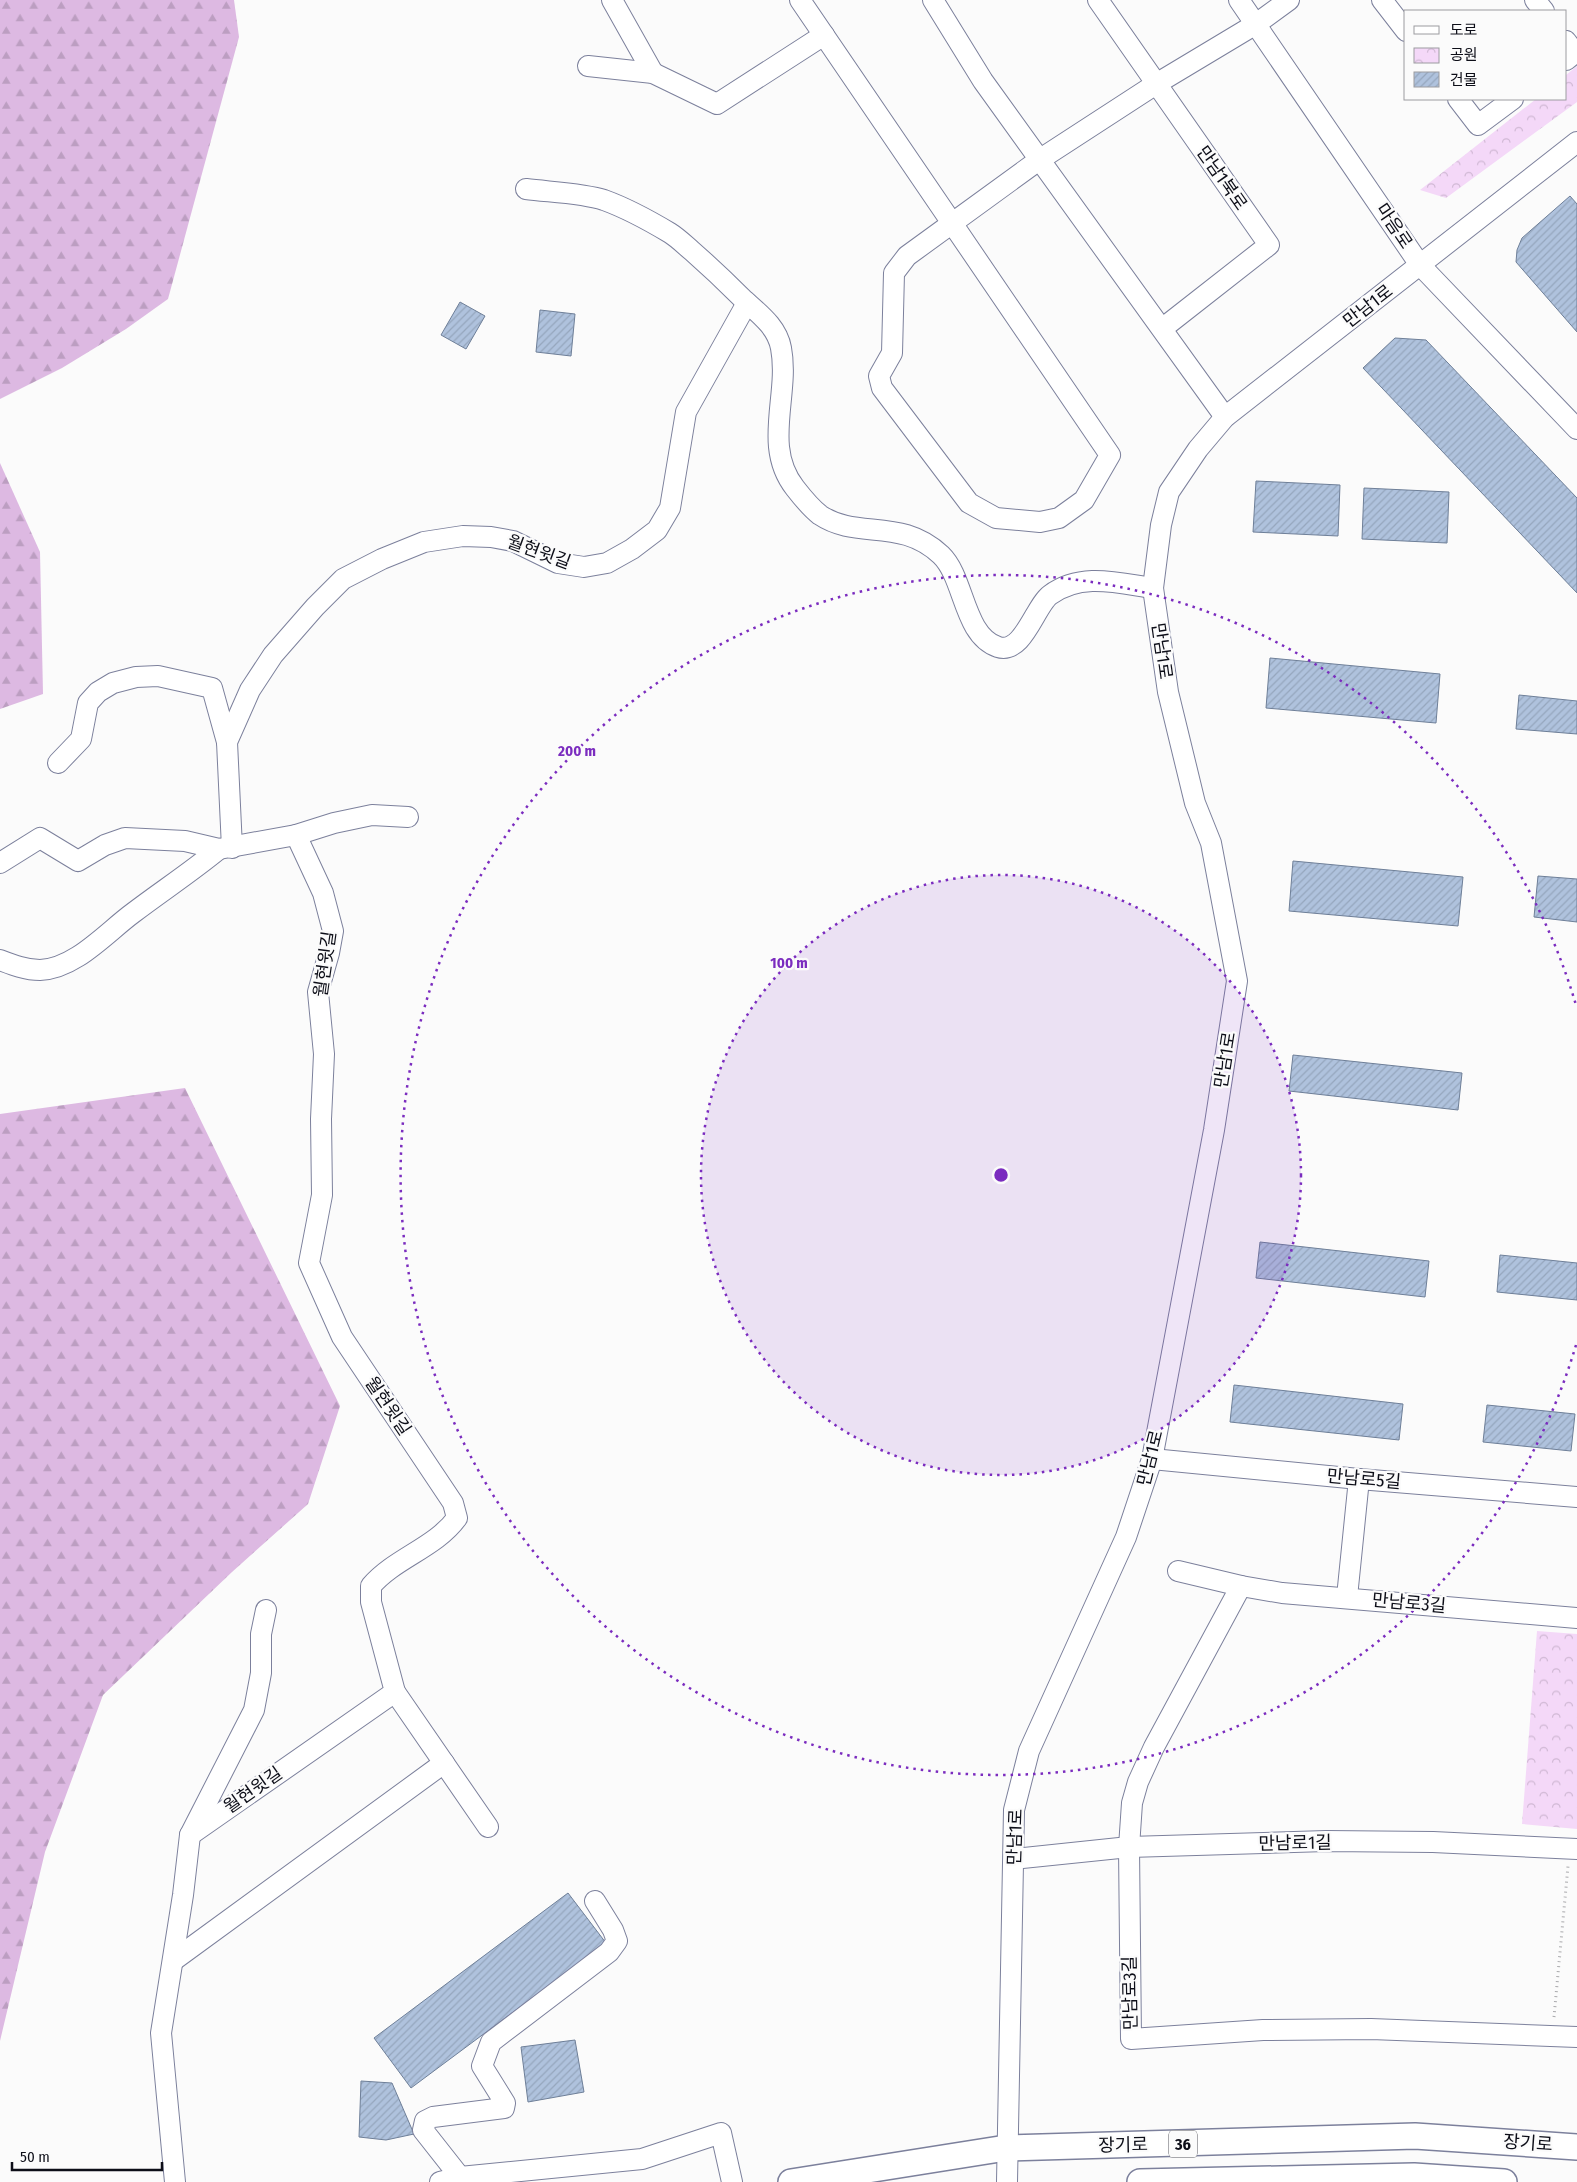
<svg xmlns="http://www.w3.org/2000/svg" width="1577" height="2182" font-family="'Fira Sans Condensed','Noto Sans KR',sans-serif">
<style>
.forest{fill:url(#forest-firs)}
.park{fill:url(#park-crowns)}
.building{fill:url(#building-hatch);stroke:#6e7f98}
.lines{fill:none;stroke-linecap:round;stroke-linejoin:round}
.minor-casing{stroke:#7c809c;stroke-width:22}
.major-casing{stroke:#7c809c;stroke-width:28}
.path{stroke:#a9a9ac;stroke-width:3;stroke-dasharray:1 4;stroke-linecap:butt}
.minor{stroke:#fff;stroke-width:20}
.major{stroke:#fff;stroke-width:25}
.ring{fill:none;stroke:#7b2cbf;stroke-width:2.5;stroke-dasharray:2.5 5}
.labels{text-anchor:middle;stroke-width:4.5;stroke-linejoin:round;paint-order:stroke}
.shield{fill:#fbfbfb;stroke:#54555c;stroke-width:1}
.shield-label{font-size:16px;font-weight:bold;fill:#0d0e18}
.street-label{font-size:18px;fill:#0d0e18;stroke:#fbfbfb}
.centre{fill:#7b2cbf;stroke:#fbfbfb;stroke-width:2.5}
.ring-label{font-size:15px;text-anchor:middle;font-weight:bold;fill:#7b2cbf;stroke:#fbfbfb;stroke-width:4.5;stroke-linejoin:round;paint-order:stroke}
</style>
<defs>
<pattern id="forest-firs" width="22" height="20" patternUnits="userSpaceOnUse" patternTransform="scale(1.25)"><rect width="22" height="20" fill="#ddb9e2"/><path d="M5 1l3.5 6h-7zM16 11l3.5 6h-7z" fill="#bc9ec1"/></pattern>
<pattern id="park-crowns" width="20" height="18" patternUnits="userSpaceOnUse" patternTransform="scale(1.25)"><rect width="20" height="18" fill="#f4d8f8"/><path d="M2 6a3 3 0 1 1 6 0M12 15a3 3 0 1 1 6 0" fill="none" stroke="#d0b8d4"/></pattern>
<pattern id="building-hatch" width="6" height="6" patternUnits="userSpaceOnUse" patternTransform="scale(1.25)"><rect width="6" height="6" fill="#afc2dd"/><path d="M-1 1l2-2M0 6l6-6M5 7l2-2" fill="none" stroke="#95a6bd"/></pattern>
</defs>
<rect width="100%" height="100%" fill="#fbfbfb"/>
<g class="forest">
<polygon points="0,0 234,0 239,37 168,299 126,329 62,368 0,399"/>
<polygon points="0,463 40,552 43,694 0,709"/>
<polygon points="185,1088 340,1406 308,1504 232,1572 103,1695 45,1852 0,2041 0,1114"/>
</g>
<g class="park">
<polygon points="1577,66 1577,102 1446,198 1420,190 1536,99 1566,99 1566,75"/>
<polygon points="1537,1631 1577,1634 1577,1829 1522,1824"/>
</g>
<g class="building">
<polygon points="1570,196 1577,204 1577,332 1516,262 1517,250 1522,238"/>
<polygon points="460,302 485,316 466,349 441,335"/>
<polygon points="540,310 575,314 571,356 536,352"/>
<polygon points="1395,338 1426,340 1577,498 1577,593 1363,368"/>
<polygon points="1256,481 1340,485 1338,536 1253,532"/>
<polygon points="1364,488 1449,492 1447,543 1362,539"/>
<polygon points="1270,658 1440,674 1436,723 1266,708"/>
<polygon points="1519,695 1577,701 1577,734 1516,729"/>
<polygon points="1293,861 1463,877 1458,926 1289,911"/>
<polygon points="1538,876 1577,879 1577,922 1534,917"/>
<polygon points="1293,1055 1462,1073 1458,1110 1289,1091"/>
<polygon points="1260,1242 1429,1261 1425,1297 1256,1278"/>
<polygon points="1500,1255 1577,1263 1577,1300 1497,1292"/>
<polygon points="1234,1385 1403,1404 1399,1440 1230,1422"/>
<polygon points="1487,1405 1575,1414 1571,1451 1483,1442"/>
<polygon points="568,1893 606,1943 411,2088 374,2038"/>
<polygon points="575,2040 584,2092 528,2102 521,2047"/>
<polygon points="361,2081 392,2083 414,2134 386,2140 359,2137"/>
</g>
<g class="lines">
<g class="minor-casing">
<g id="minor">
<polyline points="612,0 653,73"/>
<path d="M800,0C903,152 1007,303 1110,455L1084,500L1059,518L1040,522L996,518L969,503L882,388L879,376L892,353L894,273L907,256L1039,160L1156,84L1256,24L1289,0"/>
<polyline points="933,0 983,81 1225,417"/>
<polyline points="1098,0 1269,245 1163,328"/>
<polyline points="1239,0 1420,265 1577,429"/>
<polyline points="1382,0 1406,31"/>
<polyline points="1535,0 1544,11"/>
<polyline points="1566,41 1575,53 1566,60"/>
<polyline points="588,66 653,73 717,104 824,35"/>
<polyline points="1458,99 1478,125 1513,99"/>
<path d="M526,189C549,192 583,193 604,200C626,208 650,221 670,233C678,238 685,245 692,251C709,266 726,282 742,298C758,313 777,326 781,348C790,395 762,446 795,488C802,497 811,508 820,515C857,540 901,517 941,555C965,578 963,635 998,647C1023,655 1035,606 1050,595C1081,572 1118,583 1153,588"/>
<polyline points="58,763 81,739 88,703 98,692 113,683 136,677 158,676 212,688 227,742"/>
<polyline points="232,848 227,742 250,690 273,655 315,607 343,579 382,559 424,542 463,536 491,537 513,541 558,563 584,567 607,563 632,549 657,530 670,508 686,412 747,303"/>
<polyline points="0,863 40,838 78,861 105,845 125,838 185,841 219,849 296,835 334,823 372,815 408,817"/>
<path d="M0,960C13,965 26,970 40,970C75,969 107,932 133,913C162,891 191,872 219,849"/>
<polyline points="1152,1459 1359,1479 1577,1497"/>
<polyline points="1178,1571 1241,1586 1282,1593 1577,1618"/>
<polyline points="1241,1586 1154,1747 1138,1782 1132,1803 1129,1847 1131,2039 1263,2030 1371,2029 1577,2037"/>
<polyline points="1347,1597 1359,1479"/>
<polyline points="395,1692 488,1827"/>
<path d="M190,1835L395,1692L371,1602V1586C395,1558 435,1548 457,1518L453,1503L342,1337L309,1263L322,1195L321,1119L324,1054L318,992L329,953L333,931L323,893L296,835"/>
<polyline points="1014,1859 1129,1847 1326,1841 1433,1842 1577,1849"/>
<polyline points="174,1960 444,1763"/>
<polyline points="460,2177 423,2130 425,2121 433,2117 504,2108 505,2103 482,2066 491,2042 609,1952 617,1941 613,1930 595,1901"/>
<polyline points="175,2182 161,2033 183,1895 190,1835 254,1710 261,1673 261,1634 266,1610"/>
<polyline points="440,2182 460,2177 642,2159 721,2133 732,2182"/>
<polyline points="1007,2182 1014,1810 1029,1751 1126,1537 1152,1459 1214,1130 1237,981 1211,843 1195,803 1168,692 1153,588 1161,525 1169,492 1198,449 1225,417 1577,142"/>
</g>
</g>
<g class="major-casing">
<g id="major">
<polyline points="791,2182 1006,2148 1415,2136 1577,2147"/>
<polyline points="1140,2182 1414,2176 1504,2182"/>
</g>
</g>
<polyline class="path" points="1554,2017 1568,1866"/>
<use href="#minor" class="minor"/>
<use href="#major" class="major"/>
</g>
<circle cx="1001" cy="1175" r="300" fill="#7b2cbf" fill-opacity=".12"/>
<g class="ring">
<circle cx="1001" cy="1175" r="300"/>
<path d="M1576 1345A600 600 0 1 1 1576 1005"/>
</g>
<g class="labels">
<rect class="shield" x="1169" y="2130.5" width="28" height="27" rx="4"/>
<g class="shield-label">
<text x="1183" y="2150">36</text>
</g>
<g class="street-label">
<text transform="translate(1222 178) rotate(55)" y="6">만남1북로</text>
<text transform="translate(1394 226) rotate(56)" y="6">마음로</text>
<text transform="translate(1368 306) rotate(-38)" y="6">만남1로</text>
<text transform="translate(539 552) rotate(20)" y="6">월현윗길</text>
<text transform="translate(1162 651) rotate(82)" y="6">만남1로</text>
<text transform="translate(325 964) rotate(-82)" y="6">월현윗길</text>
<text transform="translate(1225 1060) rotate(-81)" y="6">만남1로</text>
<text transform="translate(388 1406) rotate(56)" y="6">월현윗길</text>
<text transform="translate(1150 1458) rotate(-76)" y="6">만남1로</text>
<text transform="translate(1364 1479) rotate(5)" y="6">만남로5길</text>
<text transform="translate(1409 1603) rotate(5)" y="6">만남로3길</text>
<text transform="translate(253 1790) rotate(-35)" y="6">월현윗길</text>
<text transform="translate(1015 1837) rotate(-88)" y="6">만남1로</text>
<text transform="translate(1295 1843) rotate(-1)" y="6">만남로1길</text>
<text transform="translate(1130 1993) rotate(-91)" y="6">만남로3길</text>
<text transform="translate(1528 2143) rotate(4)" y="6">장기로</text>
<text transform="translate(1123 2145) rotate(-1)" y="6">장기로</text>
</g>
</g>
<circle cx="1001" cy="1175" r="8" class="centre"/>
<g class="ring-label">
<text x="577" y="756">200 m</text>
<text x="789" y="968">100 m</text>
</g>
<rect x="1404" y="10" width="162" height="90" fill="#fbfbfb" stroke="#9c9ca0"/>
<rect x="1414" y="26" width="25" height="8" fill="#ffffff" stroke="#9c9ca0"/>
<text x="1450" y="35" font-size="15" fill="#0d0e18">도로</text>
<rect x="1414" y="48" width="25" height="15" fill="url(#park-crowns)" stroke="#9c9ca0"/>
<text x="1450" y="60" font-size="15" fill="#0d0e18">공원</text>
<rect x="1414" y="72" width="25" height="15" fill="url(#building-hatch)" stroke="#9c9ca0"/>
<text x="1450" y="85" font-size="15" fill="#0d0e18">건물</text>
<path d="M12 2162v8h150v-8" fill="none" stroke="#0d0e18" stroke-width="2.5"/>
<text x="20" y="2162" font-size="15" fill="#0d0e18" stroke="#fbfbfb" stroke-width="4" paint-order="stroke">50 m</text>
</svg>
